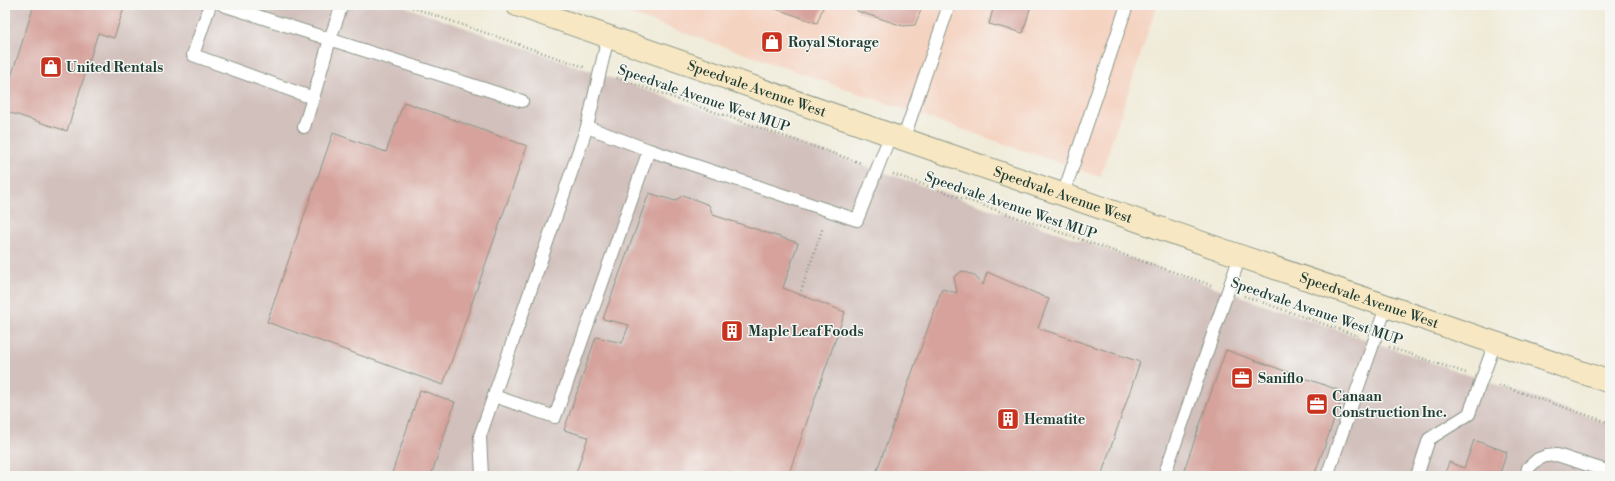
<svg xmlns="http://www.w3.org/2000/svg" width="1615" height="481" font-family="'Libre Bodoni',serif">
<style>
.built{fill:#f5d3c1}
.industrial{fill:#d1c0bc}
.building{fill:#d6a29b}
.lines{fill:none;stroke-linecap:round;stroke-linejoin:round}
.lane-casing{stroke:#889486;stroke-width:14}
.secondary-casing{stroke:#889486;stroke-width:24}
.path{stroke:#889486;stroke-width:2.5;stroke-dasharray:1 3;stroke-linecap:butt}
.lane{stroke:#fff;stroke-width:12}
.secondary{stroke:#f7e8c3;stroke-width:22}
.labels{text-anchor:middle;stroke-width:3;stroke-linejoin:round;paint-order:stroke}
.poi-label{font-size:14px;font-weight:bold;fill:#1f3d34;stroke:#f6f6f2;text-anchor:start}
.street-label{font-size:14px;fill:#1f3d34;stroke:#f6f6f2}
</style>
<rect width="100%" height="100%" fill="#f6f6f2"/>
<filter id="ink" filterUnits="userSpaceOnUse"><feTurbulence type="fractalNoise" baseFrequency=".025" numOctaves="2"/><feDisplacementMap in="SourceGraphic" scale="8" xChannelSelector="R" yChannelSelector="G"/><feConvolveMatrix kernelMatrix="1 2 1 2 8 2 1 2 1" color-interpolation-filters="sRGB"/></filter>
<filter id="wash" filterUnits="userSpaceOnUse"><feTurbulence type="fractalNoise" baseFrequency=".012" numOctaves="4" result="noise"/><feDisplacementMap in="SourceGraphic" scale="16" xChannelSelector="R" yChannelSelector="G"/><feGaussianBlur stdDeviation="0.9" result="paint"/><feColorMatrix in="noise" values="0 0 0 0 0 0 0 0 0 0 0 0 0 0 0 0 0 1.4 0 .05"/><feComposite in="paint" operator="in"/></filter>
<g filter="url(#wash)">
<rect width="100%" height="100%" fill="#f0ebd8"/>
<polygon class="built" points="604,5 1157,5 1100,177"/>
<polygon class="industrial" points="5,5 400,5 1610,424 1610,476 5,476"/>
<g id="blocks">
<g class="building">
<polygon points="34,5 125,5 114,38 98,33 67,131 5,111 5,96"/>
<polygon points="765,5 824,5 817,23"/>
<polygon points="859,5 923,5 915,25 903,26 857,11"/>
<polygon points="994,5 1031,5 1023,33 989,24"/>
<polygon points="404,102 527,146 443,385 267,322 333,133 386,152"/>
<polygon points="649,193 675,201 683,195 709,205 713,215 798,243 783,288 845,312 788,476 575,476 588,437 564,430 596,337 622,343 629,325 603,319"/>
<polygon points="962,271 974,275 983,285 987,272 1049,299 1038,328 1140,362 1101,476 875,476 942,289 957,293 954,277"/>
<polygon points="1226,350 1344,392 1314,476 1182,476"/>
<polygon points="420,390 455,402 431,476 391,476"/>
<polygon points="1474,440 1507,452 1499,476 1444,476 1449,462 1464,468"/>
</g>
</g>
</g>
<g filter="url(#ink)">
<use href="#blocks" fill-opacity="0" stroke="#889486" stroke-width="1"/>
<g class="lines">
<g class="lane-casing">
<g id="lane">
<polyline points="210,5 193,55 313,98 330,39 342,5"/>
<polyline points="223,5 522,101"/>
<polyline points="304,127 313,98"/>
<polyline points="903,140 949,5"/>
<polyline points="649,150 857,220 890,136"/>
<polyline points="1063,195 1127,5"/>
<polyline points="494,396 555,417 649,150 587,127"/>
<polyline points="482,476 480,436 587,127 608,37"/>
<polyline points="1164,476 1240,256"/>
<polyline points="1327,476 1386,307"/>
<polyline points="1417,476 1429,439 1469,414 1495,343"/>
<polyline points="1526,476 1528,468 1538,459 1546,456 1557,455 1610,472"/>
</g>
</g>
<g class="secondary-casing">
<g id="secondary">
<path id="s1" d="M517,5L1240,256L1610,382"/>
</g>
</g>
<g class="path">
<polyline points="405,5 584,67"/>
<polyline points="617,78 861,163"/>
<polyline points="893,174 1211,285"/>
<polyline points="801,291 823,227"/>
<polyline points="1244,296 1358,336"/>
<polyline points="1389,347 1466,373"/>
<polyline points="1499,385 1610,423"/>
</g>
<use href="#lane" class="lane"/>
<use href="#secondary" class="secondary"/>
</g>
</g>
<defs>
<g id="shop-square" transform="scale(1.15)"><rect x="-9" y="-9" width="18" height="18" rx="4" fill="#c8321e" stroke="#f6f6f2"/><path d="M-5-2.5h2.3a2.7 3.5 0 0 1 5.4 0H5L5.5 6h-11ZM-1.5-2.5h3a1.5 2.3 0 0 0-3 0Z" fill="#fff"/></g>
<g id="building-square" transform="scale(1.15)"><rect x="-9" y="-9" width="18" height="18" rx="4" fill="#c8321e" stroke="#f6f6f2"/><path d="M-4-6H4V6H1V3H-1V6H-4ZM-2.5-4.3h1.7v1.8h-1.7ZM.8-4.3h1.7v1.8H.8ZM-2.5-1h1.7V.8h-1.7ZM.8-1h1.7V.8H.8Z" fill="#fff"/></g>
<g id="office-square" transform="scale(1.15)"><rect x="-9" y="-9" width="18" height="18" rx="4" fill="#c8321e" stroke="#f6f6f2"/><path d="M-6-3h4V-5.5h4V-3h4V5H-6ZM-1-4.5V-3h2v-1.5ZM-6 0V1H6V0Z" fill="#fff"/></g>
</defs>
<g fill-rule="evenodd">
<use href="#shop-square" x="772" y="42"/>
<use href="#shop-square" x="51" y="67"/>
<use href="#building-square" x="732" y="331"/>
<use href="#office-square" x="1242" y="378"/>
<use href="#office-square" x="1317" y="404"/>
<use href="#building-square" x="1008" y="419"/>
</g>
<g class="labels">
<g class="poi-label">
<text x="788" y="47">Royal Storage</text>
<text x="66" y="72">United Rentals</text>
<text x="748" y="336">Maple Leaf Foods</text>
<text x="1258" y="383">Saniflo</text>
<text x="1332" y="401">Canaan<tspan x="1332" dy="16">Construction Inc.</tspan></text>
<text x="1024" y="424">Hematite</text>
</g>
<g class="street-label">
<text dy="5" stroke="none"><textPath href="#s1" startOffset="254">Speedvale Avenue West</textPath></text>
<text transform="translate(704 98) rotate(19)" y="5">Speedvale Avenue West MUP</text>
<text dy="5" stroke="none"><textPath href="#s1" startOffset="578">Speedvale Avenue West</textPath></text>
<text transform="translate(1011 205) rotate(19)" y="5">Speedvale Avenue West MUP</text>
<text dy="5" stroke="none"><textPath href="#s1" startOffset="902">Speedvale Avenue West</textPath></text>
<text transform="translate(1317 311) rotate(19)" y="5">Speedvale Avenue West MUP</text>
</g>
</g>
<rect width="1615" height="481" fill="none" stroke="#f6f6f2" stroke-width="20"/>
</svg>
